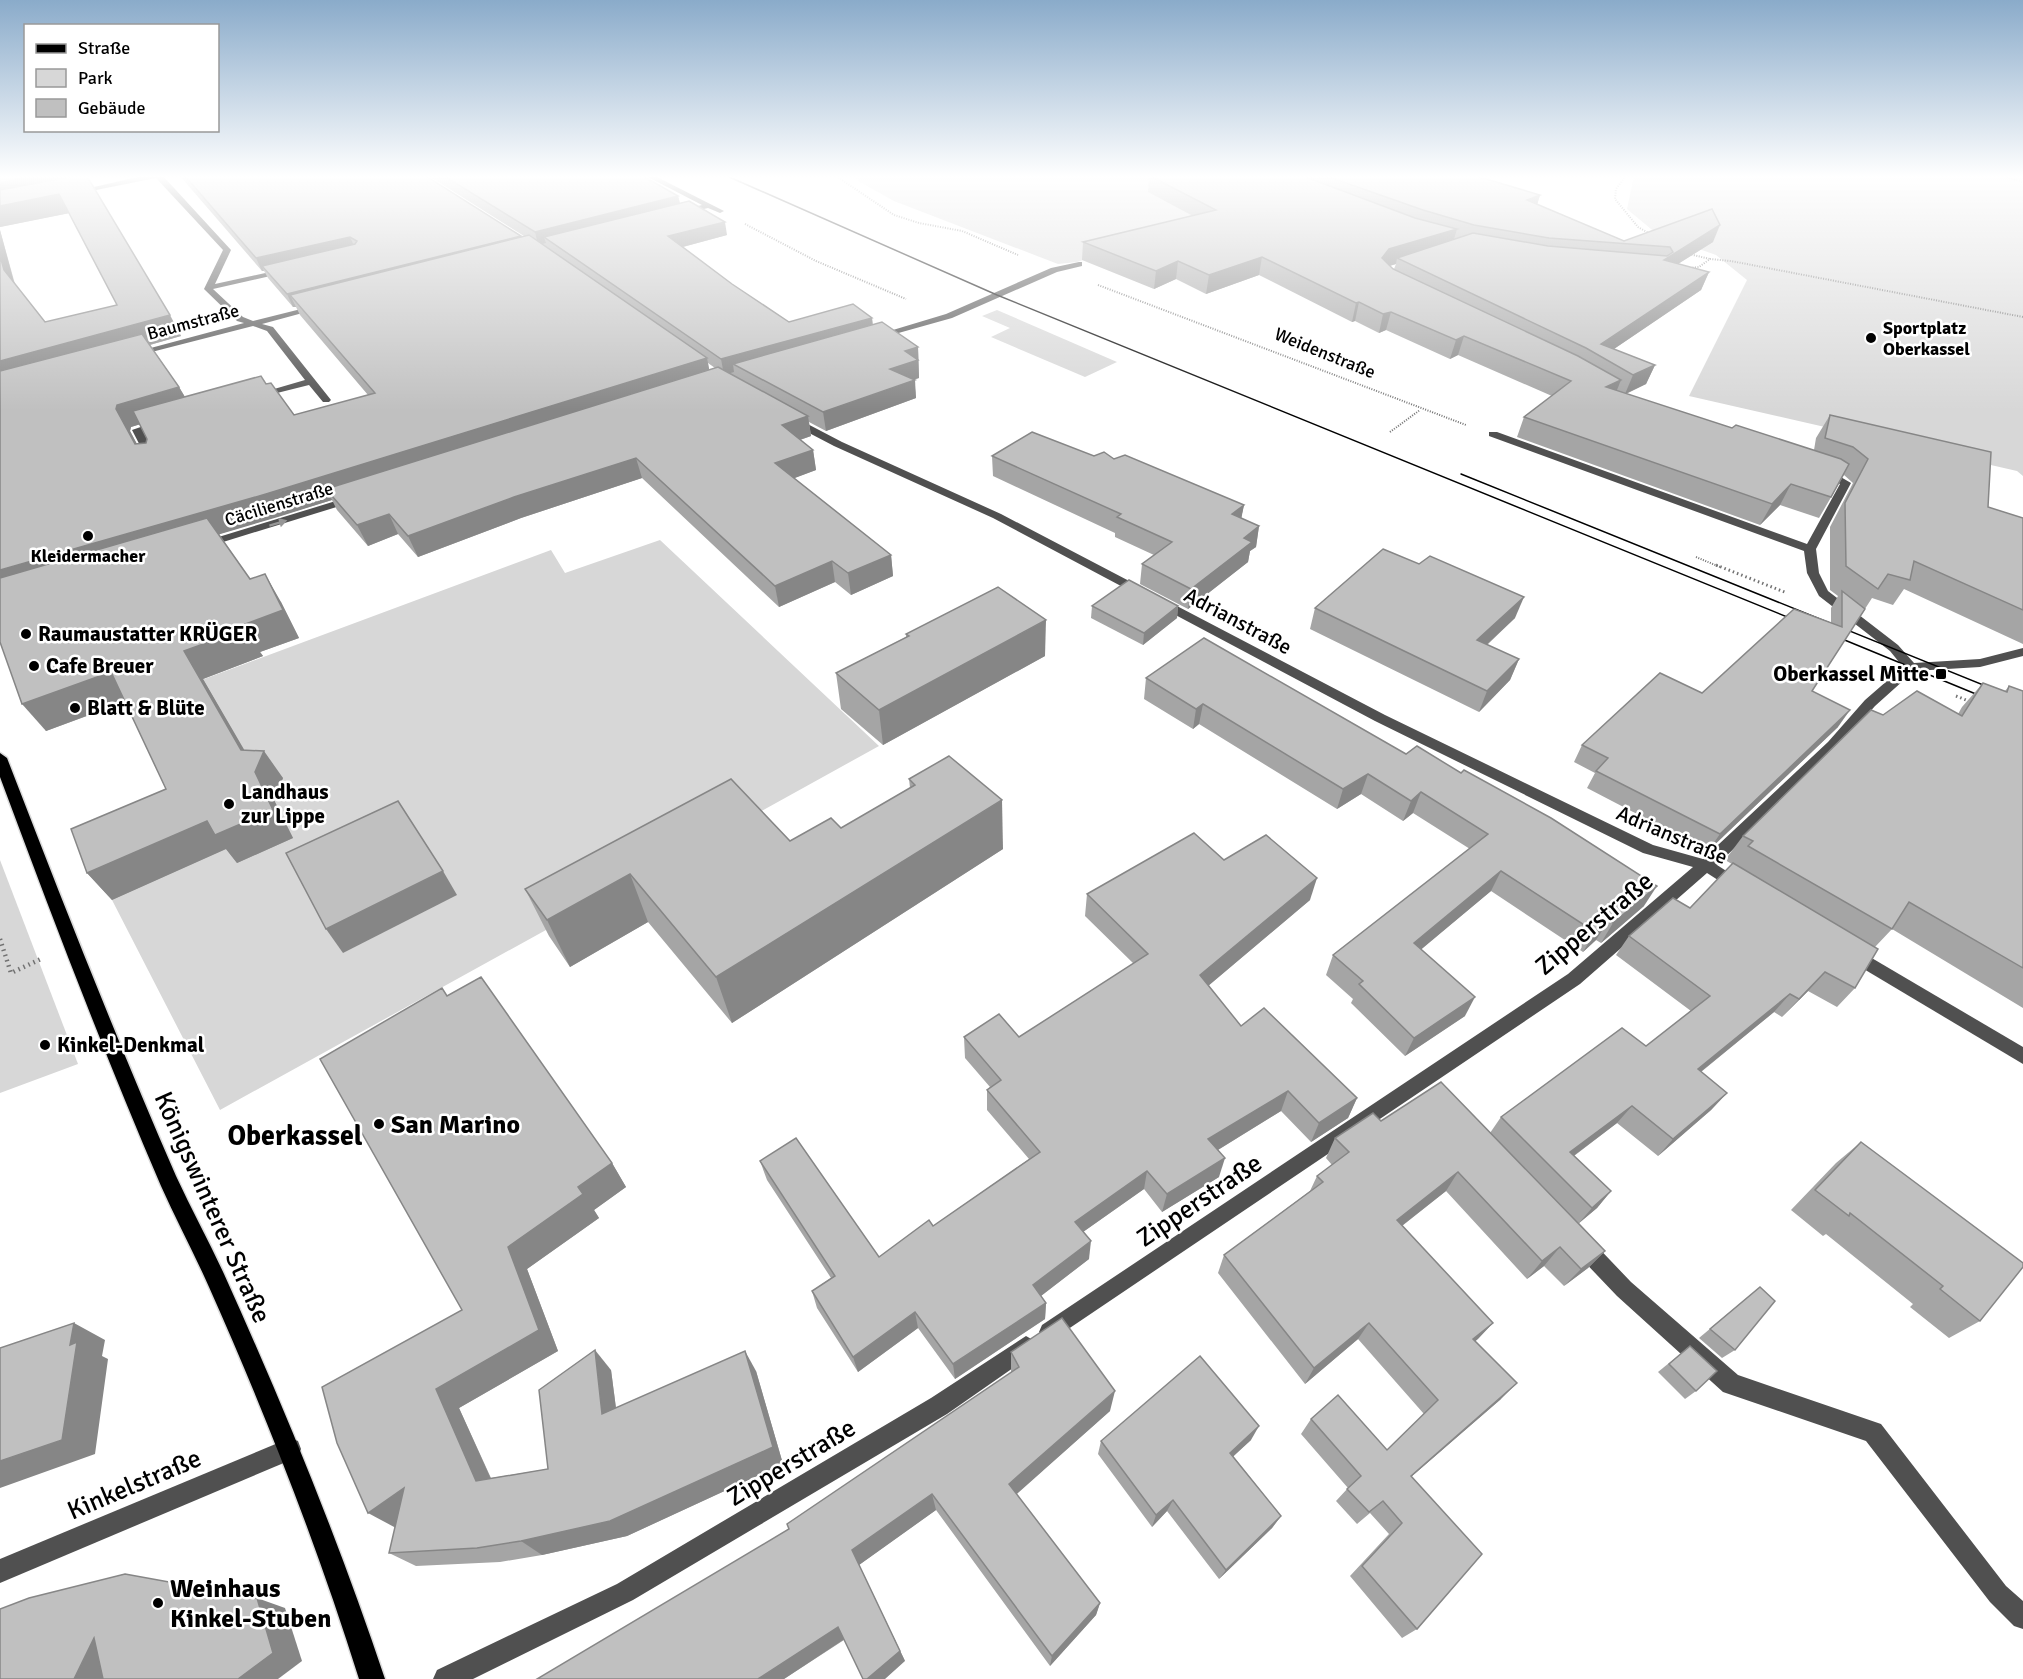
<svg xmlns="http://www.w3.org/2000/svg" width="2023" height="1679" font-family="Signika,sans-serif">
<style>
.green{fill:#d7d7d7}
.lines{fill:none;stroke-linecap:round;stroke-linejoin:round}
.major-casing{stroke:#dbdbdb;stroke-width:3}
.path-far2{stroke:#727272;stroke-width:2;stroke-dasharray:1 1.5;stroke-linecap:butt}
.path-far1{stroke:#727272;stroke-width:3;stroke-dasharray:1.5 3;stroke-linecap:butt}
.path{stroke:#727272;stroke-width:4.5;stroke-dasharray:1.5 4;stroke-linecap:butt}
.minor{fill:#505050;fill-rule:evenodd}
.major{fill:#000;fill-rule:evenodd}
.tram{stroke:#000;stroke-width:1.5}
.wall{fill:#a5a5a5;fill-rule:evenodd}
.shaded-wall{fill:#868686}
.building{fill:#c0c0c0;stroke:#868686;stroke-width:1.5}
.oneway{fill:#969696}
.poi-dot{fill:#000;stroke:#fff;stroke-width:2}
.labels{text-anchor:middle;stroke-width:5;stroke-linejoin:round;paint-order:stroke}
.far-street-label{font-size:18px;fill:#000;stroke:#fff}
.far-poi-label{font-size:18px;font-weight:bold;fill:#000;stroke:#fff;text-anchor:start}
.street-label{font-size:21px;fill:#000;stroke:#fff}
.poi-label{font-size:21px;font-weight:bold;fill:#000;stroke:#fff;text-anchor:start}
.near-street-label{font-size:26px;fill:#000;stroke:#fff}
.near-poi-label{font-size:26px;font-weight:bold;fill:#000;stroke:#fff;text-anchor:start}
.near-quarter-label{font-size:28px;font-weight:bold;fill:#000;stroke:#fff}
</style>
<rect width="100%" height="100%" fill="#fff"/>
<g class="green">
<polygon points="854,176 1244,176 1284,193 1077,262 1058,264 894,201 860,182"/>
<polygon points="1634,176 2023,176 2023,476 2017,471 1689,396 1747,280 1716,255 1657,234 1627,209"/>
<polygon points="997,310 1117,362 1085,377 991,337 1010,328 982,316"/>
<polygon points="660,540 879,746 220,1110 112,900 228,848 137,704 551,550 565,573"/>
<polygon points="0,860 78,1064 0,1093"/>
</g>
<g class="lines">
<g class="major-casing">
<path id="major" d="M0,753L7,758C61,898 116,1038 176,1176C191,1209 209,1241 224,1274C284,1407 339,1541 385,1679H359C317,1545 266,1415 209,1287C194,1253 176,1220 161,1186C103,1051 51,914 0,777Z"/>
</g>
<g class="path-far2">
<polyline points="836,176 894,215 919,223 962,231 1018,255"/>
<polyline points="1626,176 1616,189 1615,199 1638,227 1650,234"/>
<polyline points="2002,176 2023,182"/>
<polyline points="745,224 816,261 906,299"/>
<polyline points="1689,254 1710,259"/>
<polyline points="1690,268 1699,267 1710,259 1731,261 2023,317"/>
<polyline points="1098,285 1466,425"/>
<polyline points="1390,432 1420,410"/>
<polyline points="1696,557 1720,567"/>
</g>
<g class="path-far1">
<polyline points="1716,565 1787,593"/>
<polyline points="1956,696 1971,702"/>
</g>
<polyline class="path" points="0,939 11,973 43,958"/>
<g class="minor">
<polygon points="142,176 163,176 231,250 215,284 288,268 288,272 213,289 243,317 253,321 321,304 321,308 262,324 273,327 331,400 329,402 323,402 309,385 257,398 257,394 305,380 267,331 253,326 132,357 132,353 244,323 237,321 204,289 223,250 156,178 76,194 72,192"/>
<polygon points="646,176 655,176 724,211 720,213 708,208 678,215 678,211 702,205"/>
<polygon points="1079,262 1082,262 1082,266 1057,272 952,318 877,339 873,336 946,314 1051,268"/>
<polygon points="790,419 798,419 842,442 1001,514 1385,715 1653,845 1703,859 1828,742 1865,700 1903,667 1890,651 1819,596 1807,573 1804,551 1489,436 1489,432 1497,432 1807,544 1840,484 1818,471 1819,469 1827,469 1851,483 1816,549 1819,573 1828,591 1898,645 1914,663 1980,659 2023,648 2023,656 1980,667 1914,671 1875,706 1838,748 1717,865 1742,881 1745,885 1742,889 1732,889 1707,873 1580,984 1049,1342 1042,1339 1039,1332 1042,1325 1568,974 1693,867 1643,853 1375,721 993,518 834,446 790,423"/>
<polygon points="161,420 166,423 165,425 143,431 158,461 153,464 148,461 132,430"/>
<polygon points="352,496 356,497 356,501 207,547 199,547 197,545 199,543"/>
<polygon points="1853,947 2023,1047 2023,1064 1847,959 1845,954 1847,949"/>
<polygon points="1583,1236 1590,1239 1631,1282 1738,1375 1881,1424 2006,1586 2023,1601 2023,1629 2014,1626 1990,1602 1866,1441 1723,1392 1617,1296 1576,1253 1573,1246 1576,1239"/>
<polygon points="1026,1336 1033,1340 1037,1347 1033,1354 947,1414 633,1600 473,1679 433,1679 437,1670 617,1584 931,1398"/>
<polygon points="290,1438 298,1441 301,1449 298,1457 0,1583 0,1559"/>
</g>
<use href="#major" class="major"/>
<g class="tram">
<polyline points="727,176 997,295 1802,623"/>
<polyline points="1461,474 2023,701"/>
<polyline points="1830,634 1988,699"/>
</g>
</g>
<g class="wall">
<path d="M0,176H87L181,336L150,345L179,387L185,397L266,384L294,415L368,395L300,315L296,307H293L268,278L264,271H262L180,176H426L521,237L524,236L429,176H643L678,196L680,203L727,235L683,247L732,284L789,322L872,318L873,325L918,347L919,378L914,379L916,398L826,431L809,422L811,436L800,440L813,450L816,470L794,478L891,555L893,576L851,595L835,582L779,607L642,478L521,518L418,557L398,534L368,546L337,510L332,500L219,534L250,579L281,602L299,638L260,652L263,656L203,679L244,751L283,778L274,800L293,838L237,863L226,849L112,900L87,873L166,789L125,702L46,731L0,642V230L15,284L45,322L117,305L69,213L0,227ZM708,363L715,368L709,370ZM140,424L147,439L146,443L137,444L130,431L131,427Z"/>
<path d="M1149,176H1476L1540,195L1537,204L1624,241L1713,242L1678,264L1709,272L1701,290L1614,349L1655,365L1646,384L1626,394L1732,428L1814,450L1816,438L1830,415L1988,507L2023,518V644L1904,589L1893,605L1872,598L1812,691L1838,727L1708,851L1587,788L1595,773L1574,762L1582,745L1702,693L1831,623V608L1838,596L1830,590V527L1853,483L1844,475L1819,518L1780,505L1760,525L1517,437L1524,417L1552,396L1458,355L1450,359L1386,330L1379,333L1355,321L1352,322L1259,275L1206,294L1176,279L1154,289L1082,260L1083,242L1193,216L1148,192ZM1396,264L1394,269L1390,266Z"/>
<polygon points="992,456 1094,456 1114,459 1244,505 1241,518 1259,526 1256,547 1250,551 1248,562 1188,609 1140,584 1142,564 1154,555 1115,537 1115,533 993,476"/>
<polygon points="1092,606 1178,606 1177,618 1143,645 1091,618"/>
<polygon points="1315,608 1515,618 1487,645 1519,659 1510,680 1479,712 1310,629"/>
<polygon points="906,634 1045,656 883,745 841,709 836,673 906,637"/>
<polygon points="1204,638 1644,906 1601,943 1596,940 1583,952 1491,891 1421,949 1465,1016 1405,1056 1351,1003 1353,999 1326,975 1333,955 1470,849 1413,813 1403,821 1361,794 1337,809 1199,724 1193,729 1144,699 1146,678"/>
<polygon points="1983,683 2005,691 2009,686 2023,691 2023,1008 1892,929 1875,947 1855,988 1837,1007 1808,991 1782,1017 1774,1012 1701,1072 1727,1093 1711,1110 1658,1156 1617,1123 1574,1156 1611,1191 1597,1208 1579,1223 1605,1251 1588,1268 1564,1286 1544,1266 1527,1279 1446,1191 1402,1226 1493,1323 1475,1341 1501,1399 1411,1477 1417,1629 1402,1638 1350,1576 1389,1534 1370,1513 1357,1524 1336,1501 1348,1488 1301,1434 1311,1419 1387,1450 1424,1414 1358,1339 1305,1384 1218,1273 1224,1255 1310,1191 1317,1176 1332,1165 1326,1158 1335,1138 1381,1121 1490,1133 1501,1117 1646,1046 1691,1011 1616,955 1629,936 1690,908 1732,864 1725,860 1743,836 1883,715 1958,714 1962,707"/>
<polygon points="909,779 1003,849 732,1023 648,922 570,967 549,936 525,889 790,841 841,828 910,788"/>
<polygon points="1224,860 1310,900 1208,986 1241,1026 1357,1098 1348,1118 1311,1142 1281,1111 1218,1150 1219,1177 1162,1212 1144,1189 1083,1232 1089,1259 1041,1296 1046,1303 1045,1319 955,1379 918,1328 858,1372 817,1308 812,1291 831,1278 767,1180 760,1161 879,1257 933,1226 1029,1159 987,1110 987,1090 990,1087 965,1058 964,1037 1019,1037 1134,964 1085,916 1087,894"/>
<polygon points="447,996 612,1163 626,1187 594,1210 599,1218 527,1269 558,1351 459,1408 491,1478 548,1469 611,1370 616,1408 756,1371 783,1464 627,1536 542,1555 500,1562 416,1566 389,1553 395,1527 462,1310"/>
<polygon points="1861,1142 1980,1321 1949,1338 1910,1307 1913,1304 1826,1234 1823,1236 1791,1210 1836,1163"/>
<polygon points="1760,1287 1735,1350 1722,1358 1699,1338"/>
<polygon points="1690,1346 1696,1391 1685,1399 1658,1372"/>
<polygon points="1011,1352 1110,1411 1016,1494 1100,1603 1096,1615 1050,1666 936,1510 859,1565 905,1661 844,1640 784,1679 789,1529 1011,1373"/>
<polygon points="1251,1440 1233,1456 1281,1516 1272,1528 1219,1579 1167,1511 1152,1527 1098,1454 1101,1441"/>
</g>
<g class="shaded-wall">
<polygon points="31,176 87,176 0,204 0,183"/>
<polygon points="59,194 70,213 0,227 0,206"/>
<polygon points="1540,195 1535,212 1527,200"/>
<polygon points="678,196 681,208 544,237 546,243 538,245 535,232"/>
<polygon points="725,222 727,235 671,250 668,236"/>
<polygon points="1720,225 1713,242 1657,277 1664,260"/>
<polygon points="1457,229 1452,246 1397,258 1396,264 1385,267 1382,258 1389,249"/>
<polygon points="0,230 16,290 4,270 0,256"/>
<polygon points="521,236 524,248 290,295 296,307 293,307 287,294"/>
<polygon points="350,237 356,250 262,266 264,271 262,271 256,258"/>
<polygon points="1262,257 1259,275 1206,294 1209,275"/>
<polygon points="1178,261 1176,279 1154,289 1156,271"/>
<polygon points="1709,272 1701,290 1602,357 1601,344"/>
<polygon points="1359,302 1355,321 1352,322 1356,303"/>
<polygon points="1391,312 1386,330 1379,333 1383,314"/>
<polygon points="170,315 181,336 0,387 0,361"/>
<polygon points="872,318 873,332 733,364 734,372 724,375 721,359"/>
<polygon points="1464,336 1458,355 1450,359 1456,340"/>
<polygon points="918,347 919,378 892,387 890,369 905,351"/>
<polygon points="707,358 711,379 326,489 332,500 278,517 0,599 0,570"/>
<polygon points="1655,365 1646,384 1625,394 1633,375"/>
<polygon points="915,380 916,398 826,431 823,412"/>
<polygon points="1621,380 1613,400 1606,387"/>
<polygon points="179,387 192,409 131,427 130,431 149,467 135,444 116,409 117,405"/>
<polygon points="808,416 811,436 785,445 782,425"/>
<polygon points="813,450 816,470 779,484 775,463"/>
<polygon points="636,458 642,478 521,518 418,557 408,536 514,497"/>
<polygon points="1791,484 1780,505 1760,525 1772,504"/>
<polygon points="1244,505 1240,525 1232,514"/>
<polygon points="389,514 398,534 368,546 357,525"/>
<polygon points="1259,526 1256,547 1250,551 1248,562 1188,609 1191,589 1244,538"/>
<polygon points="891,555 893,576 851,595 848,573"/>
<polygon points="832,561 835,582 779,607 775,586"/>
<polygon points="265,574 281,602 299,638 260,652 263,656 203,679 256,770 264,751 283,778 274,800 293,838 237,863 226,849 112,900 87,873 241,750 184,651 243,625"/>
<polygon points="1524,597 1515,618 1469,661 1477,640"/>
<polygon points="1178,606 1177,618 1143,645 1144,633"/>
<polygon points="1046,620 1045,656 883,745 879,710"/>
<polygon points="1519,659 1510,680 1479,712 1487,691"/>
<polygon points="111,672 132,699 46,731 22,704"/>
<polygon points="1203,704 1199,724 1193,729 1196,709"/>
<polygon points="1850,710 1838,727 1708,851 1720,834"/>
<polygon points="1368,774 1361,794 1337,809 1343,789"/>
<polygon points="1421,792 1413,813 1403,821 1411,801"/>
<polygon points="1002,800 1003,849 732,1023 716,977"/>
<polygon points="443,871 457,895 343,953 326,929"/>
<polygon points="1501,871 1491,891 1405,963 1414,943"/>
<polygon points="630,874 648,922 570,967 547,920"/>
<polygon points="1317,878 1310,900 1195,997 1200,975"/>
<polygon points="1657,886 1644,906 1601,943 1613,923"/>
<polygon points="1609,920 1596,940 1583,952 1595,932"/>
<polygon points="1825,972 1808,991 1782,1017 1799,999"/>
<polygon points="1790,994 1774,1012 1682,1087 1698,1069"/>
<polygon points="1475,997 1465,1016 1405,1056 1414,1038"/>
<polygon points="1288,1091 1281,1111 1203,1159 1208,1139"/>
<polygon points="1727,1093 1711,1110 1658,1156 1673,1139"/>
<polygon points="1357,1098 1348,1118 1311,1142 1319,1123"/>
<polygon points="1632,1106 1617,1123 1556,1169 1570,1152"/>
<polygon points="1225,1158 1219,1177 1162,1212 1167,1194"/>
<polygon points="612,1163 626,1187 594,1210 599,1218 527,1269 558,1351 459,1408 499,1497 476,1481 436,1389 508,1247 578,1187"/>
<polygon points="1147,1171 1144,1189 1073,1239 1075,1222"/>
<polygon points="1458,1172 1446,1191 1385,1239 1397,1220"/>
<polygon points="1611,1191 1597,1208 1578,1224 1592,1208"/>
<polygon points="1091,1241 1089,1259 1033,1302 1033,1285"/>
<polygon points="1560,1247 1544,1266 1527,1279 1542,1261"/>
<polygon points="1605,1251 1588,1268 1564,1286 1581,1269"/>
<polygon points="1046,1303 1045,1319 955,1379 953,1364"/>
<polygon points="915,1312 918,1328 858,1372 853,1357"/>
<polygon points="74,1323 105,1340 102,1356 108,1359 95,1454 0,1488 0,1461 70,1345"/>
<polygon points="1369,1323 1358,1339 1305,1384 1314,1368"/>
<polygon points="1493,1323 1478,1339 1459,1355 1473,1339"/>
<polygon points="595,1350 611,1370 619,1432 602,1414"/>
<polygon points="745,1351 756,1371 783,1464 627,1536 542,1555 521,1541"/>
<polygon points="1517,1383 1501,1399 1397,1489 1411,1476"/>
<polygon points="1115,1391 1110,1411 1009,1501 1009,1484"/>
<polygon points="1259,1426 1251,1440 1223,1466 1230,1453"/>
<polygon points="404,1488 396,1528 368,1513"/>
<polygon points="932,1494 936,1510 859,1565 905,1661 885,1679 867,1679 852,1550"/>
<polygon points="1173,1500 1167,1511 1152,1527 1156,1515"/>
<polygon points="1281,1516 1272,1528 1219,1579 1226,1570"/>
<polygon points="257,1598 285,1608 302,1661 278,1679 238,1679"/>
<polygon points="1100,1603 1096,1615 1050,1666 1052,1656"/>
<polygon points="838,1627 846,1638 784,1679 758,1679"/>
<polygon points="94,1638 114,1679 74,1679"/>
</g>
<g class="building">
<polygon points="0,176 31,176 0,183"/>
<polygon points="74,176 87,176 170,315 0,361 0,256 4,270 45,322 117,305 59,194 0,206 0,190"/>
<polygon points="185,176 426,176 521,236 287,294 262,266 355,244 357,241 350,237 256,258"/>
<polygon points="444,176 643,176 678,196 535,232"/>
<polygon points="1150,176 1303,176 1415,218 1457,229 1389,249 1382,258 1393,269 1578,356 1621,380 1606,387 1732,428 1736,425 1841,459 1849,464 1831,497 1791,484 1772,504 1524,417 1571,381 1464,336 1456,340 1391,312 1383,314 1359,302 1356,303 1262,257 1209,275 1178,261 1156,271 1083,242 1216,210"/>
<polygon points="1326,176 1476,176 1540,195 1527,200 1624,241 1712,209 1720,225 1664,260 1709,272 1601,344 1655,365 1633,375 1586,348 1397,258 1473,233 1548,246 1667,256 1673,252 1670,247 1549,238 1474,225 1423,210"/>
<polygon points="689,201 725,222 668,236 732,284 789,322 853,304 872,318 721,359 544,237"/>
<polygon points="529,235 707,358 266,494 0,570 0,371 142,334 179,387 117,405 116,409 135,444 146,443 147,439 133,411 261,376 266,384 271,383 294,415 375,393 290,295"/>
<polygon points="882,322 918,347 905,351 918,360 890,369 915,380 823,412 733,364"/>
<polygon points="718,367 808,416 782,425 813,450 775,463 891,555 848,573 832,561 775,586 636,458 514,497 408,536 389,514 357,525 326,489"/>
<polygon points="1830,415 1991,452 1988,507 2023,518 2023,610 1914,561 1910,580 1888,574 1878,589 1846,566 1845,503 1868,459 1853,447 1825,438"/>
<polygon points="1032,432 1094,456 1104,452 1114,459 1125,455 1244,505 1232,514 1259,526 1244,538 1252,542 1191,589 1142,564 1172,542 1117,517 1121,514 992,456"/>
<polygon points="207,518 250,579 265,574 283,610 243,625 245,629 184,651 241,750 264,751 255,772 273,810 215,835 207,821 87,873 71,829 166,789 111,672 22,704 0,642 0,578"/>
<polygon points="1383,549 1419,564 1430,556 1524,597 1477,640 1519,659 1487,691 1315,608"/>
<polygon points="1129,580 1178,606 1144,633 1092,606"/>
<polygon points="998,587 1046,620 879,710 836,673 909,636 906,634"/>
<polygon points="1842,591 1865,609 1812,691 1850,710 1720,834 1596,771 1608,758 1582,745 1660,673 1702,693 1794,609 1842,627"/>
<polygon points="1204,638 1406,754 1417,746 1461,773 1464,770 1551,818 1657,886 1613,923 1609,920 1595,932 1501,871 1414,943 1475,997 1414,1038 1359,984 1363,981 1333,955 1488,834 1421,792 1411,801 1368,774 1343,789 1203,704 1196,709 1146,678"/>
<polygon points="1983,683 2007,692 2009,686 2023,691 2023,968 1909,902 1892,929 1748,846 1753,841 1743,836 1871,710 1883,715 1917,691 1962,716"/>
<polygon points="949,756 1002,800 716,977 630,874 547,920 525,889 731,779 790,841 831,818 841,828 915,785 909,779"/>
<polygon points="398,801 443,871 326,929 286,853"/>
<polygon points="1194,833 1224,860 1266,835 1317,878 1200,975 1241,1026 1264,1008 1357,1098 1319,1123 1288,1091 1208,1139 1225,1158 1167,1194 1147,1171 1075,1222 1091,1241 1033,1285 1046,1303 953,1364 915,1312 853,1357 812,1291 835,1276 760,1161 796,1138 879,1257 929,1220 933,1226 1040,1152 987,1090 1001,1080 964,1037 999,1014 1019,1037 1148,954 1087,894"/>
<polygon points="1733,863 1878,949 1855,988 1825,972 1799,999 1790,994 1698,1069 1727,1093 1673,1139 1632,1106 1570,1152 1611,1191 1592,1208 1501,1117 1622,1028 1646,1046 1710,996 1629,936 1673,898 1690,908"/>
<polygon points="481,977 612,1163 578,1187 583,1194 508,1247 539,1330 436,1389 476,1481 548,1469 539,1390 595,1350 602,1414 745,1351 773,1447 610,1521 521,1541 477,1548 389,1553 404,1488 368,1513 337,1443 322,1387 462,1310 320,1059 442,988 447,996"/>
<polygon points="1441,1082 1605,1251 1581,1269 1560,1247 1542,1261 1458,1172 1397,1220 1493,1323 1473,1339 1517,1383 1411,1476 1482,1554 1417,1629 1362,1566 1402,1523 1383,1501 1369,1512 1347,1489 1361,1476 1311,1419 1338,1395 1387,1450 1438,1400 1369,1323 1314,1368 1224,1255 1323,1182 1317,1176 1349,1152 1335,1138 1373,1113 1381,1121"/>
<polygon points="1861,1142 2023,1263 2023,1267 1980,1321 1940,1289 1943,1286 1850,1213 1849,1216 1815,1190"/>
<polygon points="1760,1287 1775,1301 1735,1350 1710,1329"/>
<polygon points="1062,1318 1115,1391 1009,1484 1100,1603 1052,1656 932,1494 852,1550 900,1651 867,1679 863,1679 838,1627 758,1679 537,1679 789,1529 787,1524 1019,1367 1011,1352"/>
<polygon points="74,1323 70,1345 77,1342 62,1440 0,1461 0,1348"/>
<polygon points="1690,1346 1717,1371 1696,1391 1669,1364"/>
<polygon points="1200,1356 1259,1426 1230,1453 1281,1516 1226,1570 1173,1500 1156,1515 1101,1441"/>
<polygon points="125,1574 257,1598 273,1653 238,1679 103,1679 94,1638 74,1679 0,1679 0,1609 29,1598"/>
</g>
<defs><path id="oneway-solid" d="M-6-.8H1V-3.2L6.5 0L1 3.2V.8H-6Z" transform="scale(1.5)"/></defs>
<use class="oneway" href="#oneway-solid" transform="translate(278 523) rotate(-17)"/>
<linearGradient id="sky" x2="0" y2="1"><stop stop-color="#8aabca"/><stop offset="0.43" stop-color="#fff"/><stop offset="1" stop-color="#fff" stop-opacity="0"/></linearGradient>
<rect width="2023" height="411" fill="url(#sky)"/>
<g class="poi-dot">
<circle cx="1871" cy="338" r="6"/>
<circle cx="88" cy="536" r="6"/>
<circle cx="26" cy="634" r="6"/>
<circle cx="34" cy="666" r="6"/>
<rect x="1935" y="668" width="12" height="12" rx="3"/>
<circle cx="75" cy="708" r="6"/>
<circle cx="229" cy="804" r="6"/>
<circle cx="45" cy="1045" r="6"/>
<circle cx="379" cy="1124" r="6"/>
<circle cx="158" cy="1603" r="6"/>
</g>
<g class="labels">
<g class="far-street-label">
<text transform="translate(193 322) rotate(-15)" y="6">Baumstraße</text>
<text transform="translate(1325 353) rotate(22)" y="6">Weidenstraße</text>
<text transform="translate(279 504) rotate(-17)" y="6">Cäcilienstraße</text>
</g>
<g class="far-poi-label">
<text x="1883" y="334">Sportplatz<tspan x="1883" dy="21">Oberkassel</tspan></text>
<text x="88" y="562" text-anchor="middle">Kleidermacher</text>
</g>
<g class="street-label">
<text transform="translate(1238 621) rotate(28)" y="7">Adrianstraße</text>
<text transform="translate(1672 835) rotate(23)" y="7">Adrianstraße</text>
</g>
<g class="poi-label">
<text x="38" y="641">Raumaustatter KRÜGER</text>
<text x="46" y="673">Cafe Breuer</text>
<text x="1929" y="681" text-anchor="end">Oberkassel Mitte</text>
<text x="87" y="715">Blatt &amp; Blüte</text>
<text x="241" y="799">Landhaus<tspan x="241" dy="24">zur Lippe</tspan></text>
<text x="57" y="1052">Kinkel-Denkmal</text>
</g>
<g class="near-street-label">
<text transform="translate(1594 923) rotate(-40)" y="9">Zipperstraße</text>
<text transform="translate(1199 1200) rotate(-34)" y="9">Zipperstraße</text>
<text transform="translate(213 1207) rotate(66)" y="9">Königswinterer Straße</text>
<text transform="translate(791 1462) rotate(-31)" y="9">Zipperstraße</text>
<text transform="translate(134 1484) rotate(-23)" y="9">Kinkelstraße</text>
</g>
<g class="near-poi-label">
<text x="391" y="1133">San Marino</text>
<text x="170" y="1597">Weinhaus<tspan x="170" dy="30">Kinkel-Stuben</tspan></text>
</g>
<g class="near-quarter-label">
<text x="295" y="1145">Oberkassel</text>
</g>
</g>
<rect x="24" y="24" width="195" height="108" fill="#ffffff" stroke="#999999" stroke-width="1.5"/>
<rect x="36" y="44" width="30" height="9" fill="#000000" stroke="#999999" stroke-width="1.5"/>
<text x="78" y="54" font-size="18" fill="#000000">Straße</text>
<rect x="36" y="69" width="30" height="18" fill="#d7d7d7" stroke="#999999" stroke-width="1.5"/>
<text x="78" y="84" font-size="18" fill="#000000">Park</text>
<rect x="36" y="99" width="30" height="18" fill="#c0c0c0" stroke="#999999" stroke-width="1.5"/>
<text x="78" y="114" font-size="18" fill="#000000">Gebäude</text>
</svg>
